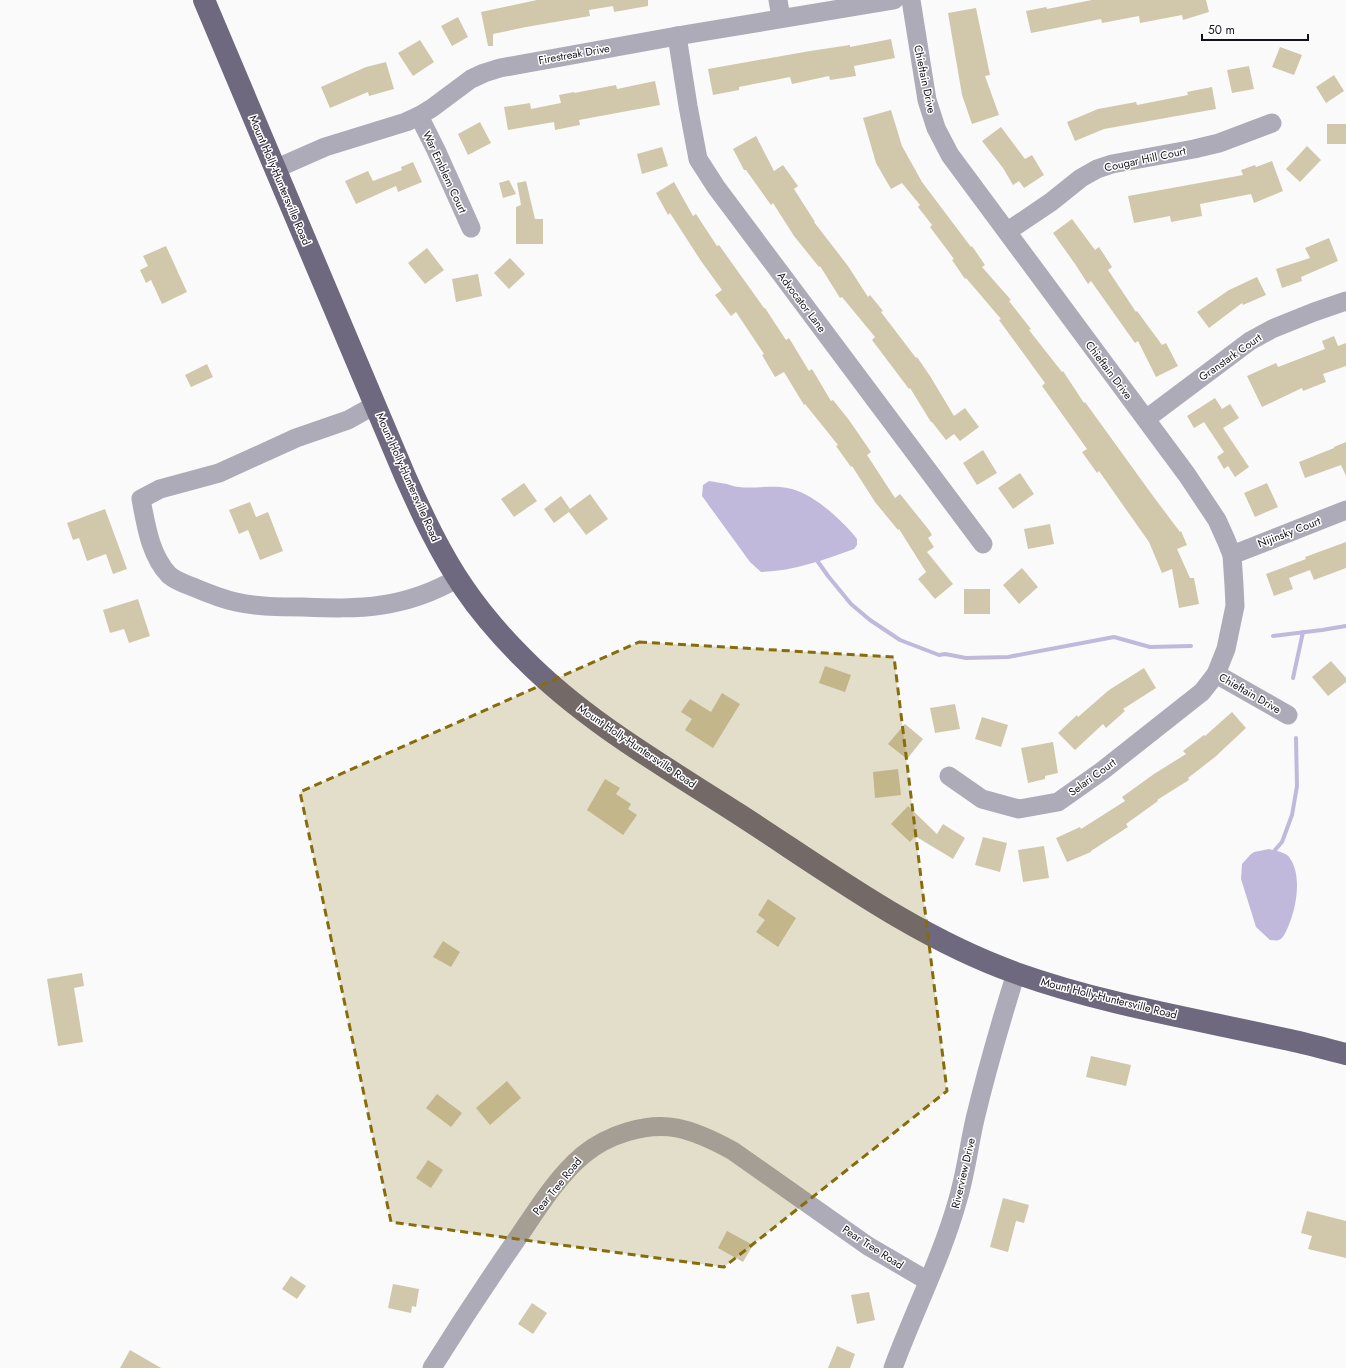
<svg xmlns="http://www.w3.org/2000/svg" width="1346" height="1368" font-family="Jost,sans-serif">
<style>
.water{fill:#c1b9dc}
.lines{fill:none;stroke-linecap:round;stroke-linejoin:round}
.stream{stroke:#c1b9dc;stroke-width:4}
.building{fill:#d1c8ab}
.minor{stroke:#adabb7;stroke-width:19}
.major{stroke:#6e697f;stroke-width:22}
.marked{fill:#866c0a;fill-opacity:0.2;stroke:#866c0a;stroke-width:3;stroke-dasharray:8 5;stroke-linejoin:round}
.labels{text-anchor:middle;stroke-width:3;stroke-linejoin:round;paint-order:stroke}
.street-label{font-size:11px;fill:#14111b;stroke:#fff}
</style>
<rect width="100%" height="100%" fill="#fafafa"/>
<g class="water">
<path d="M709,481C715,482 721,483 727,484C731,485 735,487 739,487C756,489 774,484 792,489C815,495 843,521 857,539V545L854,549C824,560 794,571 761,572L750,562L702,496L703,485Z"/>
<path d="M1269,849C1276,851 1285,852 1289,857C1303,875 1296,909 1288,927C1286,931 1284,938 1279,940C1277,941 1273,940 1270,940L1256,927L1241,879L1242,864L1250,855L1254,852Z"/>
</g>
<g class="lines">
<g class="stream">
<polyline points="816,559 828,576 851,604 870,620 900,640 939,655 945,654 966,658 1008,657 1114,637 1150,647 1191,646"/>
<polyline points="1273,636 1322,630 1346,626"/>
<polyline points="1293,678 1303,632"/>
<polyline points="1274,855 1275,850 1282,842 1292,815 1297,786 1296,738"/>
</g>
</g>
<g class="building">
<polygon points="537,0 648,0 648,6 614,12 613,6 589,10 590,16 526,27 493,34 493,46 488,46 481,12"/>
<polygon points="1092,0 1206,0 1209,12 1183,20 1182,15 1140,23 1139,16 1102,23 1101,19 1031,33 1026,11 1046,7 1047,9"/>
<polygon points="976,8 990,75 985,76 999,115 972,124 962,95 948,13"/>
<polygon points="458,17 468,37 452,46 441,26"/>
<polygon points="891,39 895,58 854,66 856,76 830,80 829,76 792,84 790,77 739,87 739,90 713,95 708,69 810,51 850,45 850,47"/>
<polygon points="420,40 434,62 413,76 398,53"/>
<polygon points="1280,47 1302,55 1294,75 1272,67"/>
<polygon points="386,62 394,89 369,96 368,92 330,108 321,87 366,67"/>
<polygon points="1249,66 1254,89 1232,93 1227,70"/>
<polygon points="1334,75 1344,91 1326,103 1316,87"/>
<polygon points="655,81 660,105 579,120 580,125 555,130 554,122 508,130 504,107 530,103 531,109 561,103 559,95 574,92 574,93 616,85 617,89"/>
<polygon points="1212,87 1216,109 1104,129 1075,141 1067,122 1098,109 1136,102 1137,105 1188,95 1187,92"/>
<polygon points="891,110 902,146 922,182 971,247 972,246 985,265 982,267 1011,300 1009,301 1031,329 1029,330 1062,372 1063,371 1084,403 1085,402 1153,496 1180,532 1181,531 1187,545 1177,549 1190,578 1194,578 1199,604 1179,608 1172,569 1162,573 1149,542 1099,471 1097,473 1082,452 1087,449 1042,386 1045,383 999,320 1001,319 966,278 965,279 952,260 954,259 930,227 932,225 918,207 920,205 902,183 891,189 876,163 863,118"/>
<polygon points="480,122 491,143 468,155 458,134"/>
<rect x="1327" y="124" width="19" height="20"/>
<polygon points="1001,127 1025,159 1032,155 1044,175 1024,188 1019,181 1013,185 1003,168 982,141"/>
<polygon points="756,136 774,171 783,165 798,186 794,189 815,222 814,222 848,266 868,297 870,295 883,311 881,312 916,358 917,357 930,376 954,416 965,408 979,427 960,441 954,434 946,440 932,422 931,422 910,388 909,389 872,340 875,337 842,297 840,298 820,266 819,267 794,236 773,203 771,205 746,170 744,170 733,149"/>
<polygon points="1307,146 1321,160 1300,182 1286,169"/>
<polygon points="662,147 668,166 642,174 637,154"/>
<polygon points="1272,161 1283,191 1254,203 1251,194 1200,204 1202,216 1171,222 1170,216 1134,223 1128,196 1243,175 1241,170 1255,165 1256,167"/>
<polygon points="413,162 422,182 398,192 396,186 356,204 345,181 368,171 373,181 402,170 401,167"/>
<polygon points="509,180 516,194 503,198 499,183"/>
<polygon points="526,181 535,219 543,219 543,244 516,244 516,207 521,205 517,183"/>
<polygon points="674,182 693,216 696,214 717,246 719,245 764,308 765,308 786,340 789,338 809,371 812,369 831,401 833,400 849,420 871,452 867,455 895,498 900,494 929,530 932,535 928,538 934,547 927,552 953,584 935,599 918,579 926,572 899,529 898,530 875,502 852,466 851,467 836,446 838,445 805,404 804,405 784,372 775,377 762,355 764,354 736,312 731,316 715,295 722,290 701,261 670,213 668,215 656,193"/>
<polygon points="1072,219 1095,250 1099,247 1112,267 1108,270 1136,312 1137,311 1162,345 1166,343 1178,366 1156,377 1138,341 1135,343 1091,281 1088,284 1075,264 1053,233"/>
<polygon points="1329,238 1338,261 1301,277 1302,281 1282,288 1276,269 1310,258 1305,248"/>
<polygon points="166,246 187,292 162,304 151,280 146,283 140,270 148,266 143,256"/>
<polygon points="427,248 444,270 425,284 408,263"/>
<polygon points="510,258 525,274 509,289 494,273"/>
<polygon points="478,274 482,296 456,302 452,279"/>
<polygon points="1257,277 1266,295 1243,305 1242,303 1209,328 1197,312 1229,290"/>
<polygon points="1334,336 1338,346 1346,343 1346,366 1323,374 1326,382 1303,391 1302,388 1262,407 1247,376 1276,363 1278,367 1325,349 1322,341"/>
<polygon points="207,364 213,377 191,387 185,375"/>
<polygon points="1215,398 1222,409 1230,404 1239,418 1223,428 1249,467 1235,477 1228,466 1224,469 1217,457 1224,452 1204,422 1194,428 1187,416"/>
<polygon points="1346,442 1346,476 1341,465 1305,478 1299,462 1334,448 1334,447"/>
<polygon points="983,450 997,473 977,485 963,463"/>
<polygon points="1020,473 1034,494 1013,509 998,488"/>
<polygon points="524,483 537,501 514,517 501,499"/>
<polygon points="1267,483 1278,507 1255,517 1244,493"/>
<polygon points="590,494 608,519 586,535 569,512 554,523 544,509 561,496 570,509"/>
<polygon points="250,502 256,517 268,512 283,551 260,560 248,530 239,534 229,510"/>
<polygon points="105,509 127,569 113,574 106,554 87,561 79,538 73,540 67,523"/>
<polygon points="1050,524 1054,544 1028,549 1024,529"/>
<polygon points="1346,542 1346,568 1314,580 1310,570 1289,578 1293,589 1274,596 1266,574 1306,559 1305,557"/>
<polygon points="1022,568 1038,587 1019,604 1003,585"/>
<rect x="964" y="589" width="26" height="25"/>
<polygon points="138,599 150,636 129,643 124,629 110,633 103,610"/>
<polygon points="1331,661 1346,678 1346,682 1328,696 1312,677"/>
<polygon points="825,666 851,675 845,692 819,683"/>
<polygon points="1144,668 1156,688 1123,709 1125,711 1106,728 1103,724 1075,750 1058,733 1077,715 1078,717 1109,690"/>
<polygon points="722,693 740,704 713,748 685,730 692,719 681,712 690,699 711,712"/>
<polygon points="955,704 960,729 935,733 930,708"/>
<polygon points="1232,712 1246,728 1215,757 1188,778 1189,780 1157,800 1158,801 1126,824 1128,827 1091,851 1091,852 1067,862 1056,838 1080,827 1081,829 1125,801 1122,797 1154,774 1186,754 1183,751 1204,735 1205,736"/>
<polygon points="982,717 1008,725 1001,747 975,739"/>
<polygon points="905,724 923,739 907,759 888,744"/>
<polygon points="1053,742 1058,773 1045,776 1045,779 1028,783 1021,748"/>
<polygon points="898,769 901,795 875,798 873,772"/>
<polygon points="605,779 620,788 616,794 631,804 628,809 637,815 623,835 587,810"/>
<polygon points="908,806 937,834 943,824 965,838 953,859 915,836 910,842 891,824"/>
<polygon points="983,837 1007,843 1000,872 975,865"/>
<polygon points="1044,846 1049,878 1023,882 1018,850"/>
<polygon points="768,899 796,918 778,947 756,932 765,920 758,915"/>
<polygon points="443,941 460,952 451,967 433,957"/>
<polygon points="82,973 84,986 74,988 83,1042 58,1046 47,979"/>
<polygon points="1091,1056 1131,1065 1126,1086 1086,1077"/>
<polygon points="507,1081 521,1098 490,1125 476,1108"/>
<polygon points="437,1094 462,1113 451,1127 426,1108"/>
<polygon points="428,1160 443,1170 431,1188 416,1178"/>
<polygon points="1003,1198 1029,1205 1024,1223 1016,1221 1008,1252 990,1247"/>
<polygon points="1307,1211 1346,1221 1346,1258 1308,1249 1312,1236 1301,1233"/>
<polygon points="727,1231 753,1245 743,1262 718,1248"/>
<polygon points="291,1276 306,1286 297,1299 282,1289"/>
<polygon points="393,1284 419,1289 416,1307 412,1306 411,1313 388,1308"/>
<polygon points="869,1292 875,1320 857,1324 851,1295"/>
<polygon points="532,1303 547,1313 533,1334 518,1324"/>
<polygon points="837,1346 855,1354 850,1368 828,1368"/>
<polygon points="130,1350 161,1368 120,1368"/>
</g>
<g class="lines">
<g class="minor">
<polyline points="778,0 781,18"/>
<polyline points="911,0 927,100 936,128 950,155 1187,475 1217,520 1226,540 1232,555 1234,585 1235,606 1226,649 1216,674 1202,692 1102,771 1058,802 1019,809 982,799 949,776"/>
<polyline points="677,36 688,106 698,159 716,187 983,544"/>
<polyline points="419,116 436,150 471,228"/>
<polyline points="275,169 325,147 406,122 419,116 432,108 471,79 484,73 500,68 677,36 894,0"/>
<polyline points="1008,231 1051,202 1081,178 1097,169 1112,164 1194,149 1219,143 1272,123"/>
<path d="M375,405L348,420L296,438L219,473L160,489L141,499C146,525 150,555 169,575C176,581 185,584 193,587C207,593 222,599 236,602C258,607 281,607 303,607C329,608 356,609 382,605C409,601 434,592 458,578"/>
<polyline points="1146,419 1250,341 1272,329 1314,312 1346,301"/>
<polyline points="1232,555 1346,510"/>
<polyline points="1216,674 1288,715"/>
<path d="M432,1368C460,1323 489,1279 519,1236C538,1208 557,1177 583,1155C607,1135 646,1122 677,1128C697,1132 715,1141 733,1151L868,1246L928,1281"/>
<path d="M893,1368C914,1311 942,1257 958,1199C966,1172 969,1145 975,1119C987,1069 1001,1021 1016,973"/>
</g>
<path class="major" d="M204,0L405,476C422,514 440,553 464,588C481,613 502,637 523,658C585,721 664,766 737,813C827,871 915,937 1016,973C1103,1004 1195,1019 1285,1039C1305,1043 1326,1049 1346,1054"/>
</g>
<path class="marked" d="M639,642L894,657L947,1091L724,1267L391,1222L300,792Z"/>
<g class="labels">
<g class="street-label">
<text transform="translate(574 54) rotate(-10)" y="4">Firestreak Drive</text>
<text transform="translate(925 79) rotate(78)" y="4">Chieftain Drive</text>
<text transform="translate(1145 159) rotate(-12)" y="4">Cougar Hill Court</text>
<text transform="translate(445 172) rotate(65)" y="4">War Emblem Court</text>
<text transform="translate(280 180) rotate(67)" y="4">Mount Holly-Huntersville Road</text>
<text transform="translate(802 302) rotate(53)" y="4">Advocator Lane</text>
<text transform="translate(1230 357) rotate(-35)" y="4">Granstark Court</text>
<text transform="translate(1109 370) rotate(53)" y="4">Chieftain Drive</text>
<text transform="translate(408 477) rotate(66)" y="4">Mount Holly-Huntersville Road</text>
<text transform="translate(1289 532) rotate(-21)" y="4">Nijinsky Court</text>
<text transform="translate(1250 693) rotate(30)" y="4">Chieftain Drive</text>
<text transform="translate(637 746) rotate(34)" y="4">Mount Holly-Huntersville Road</text>
<text transform="translate(1092 777) rotate(-36)" y="4">Selari Court</text>
<text transform="translate(1109 998) rotate(14)" y="4">Mount Holly-Huntersville Road</text>
<text transform="translate(963 1173) rotate(-77)" y="4">Riverview Drive</text>
<text transform="translate(557 1186) rotate(-51)" y="4">Pear Tree Road</text>
<text transform="translate(873 1247) rotate(33)" y="4">Pear Tree Road</text>
</g>
</g>
<path d="M1202 34v6h106v-6" fill="none" stroke="#14111b" stroke-width="2"/>
<text x="1208" y="34" font-size="12" fill="#14111b" stroke="#ffffff" stroke-width="3" paint-order="stroke">50 m</text>
</svg>
